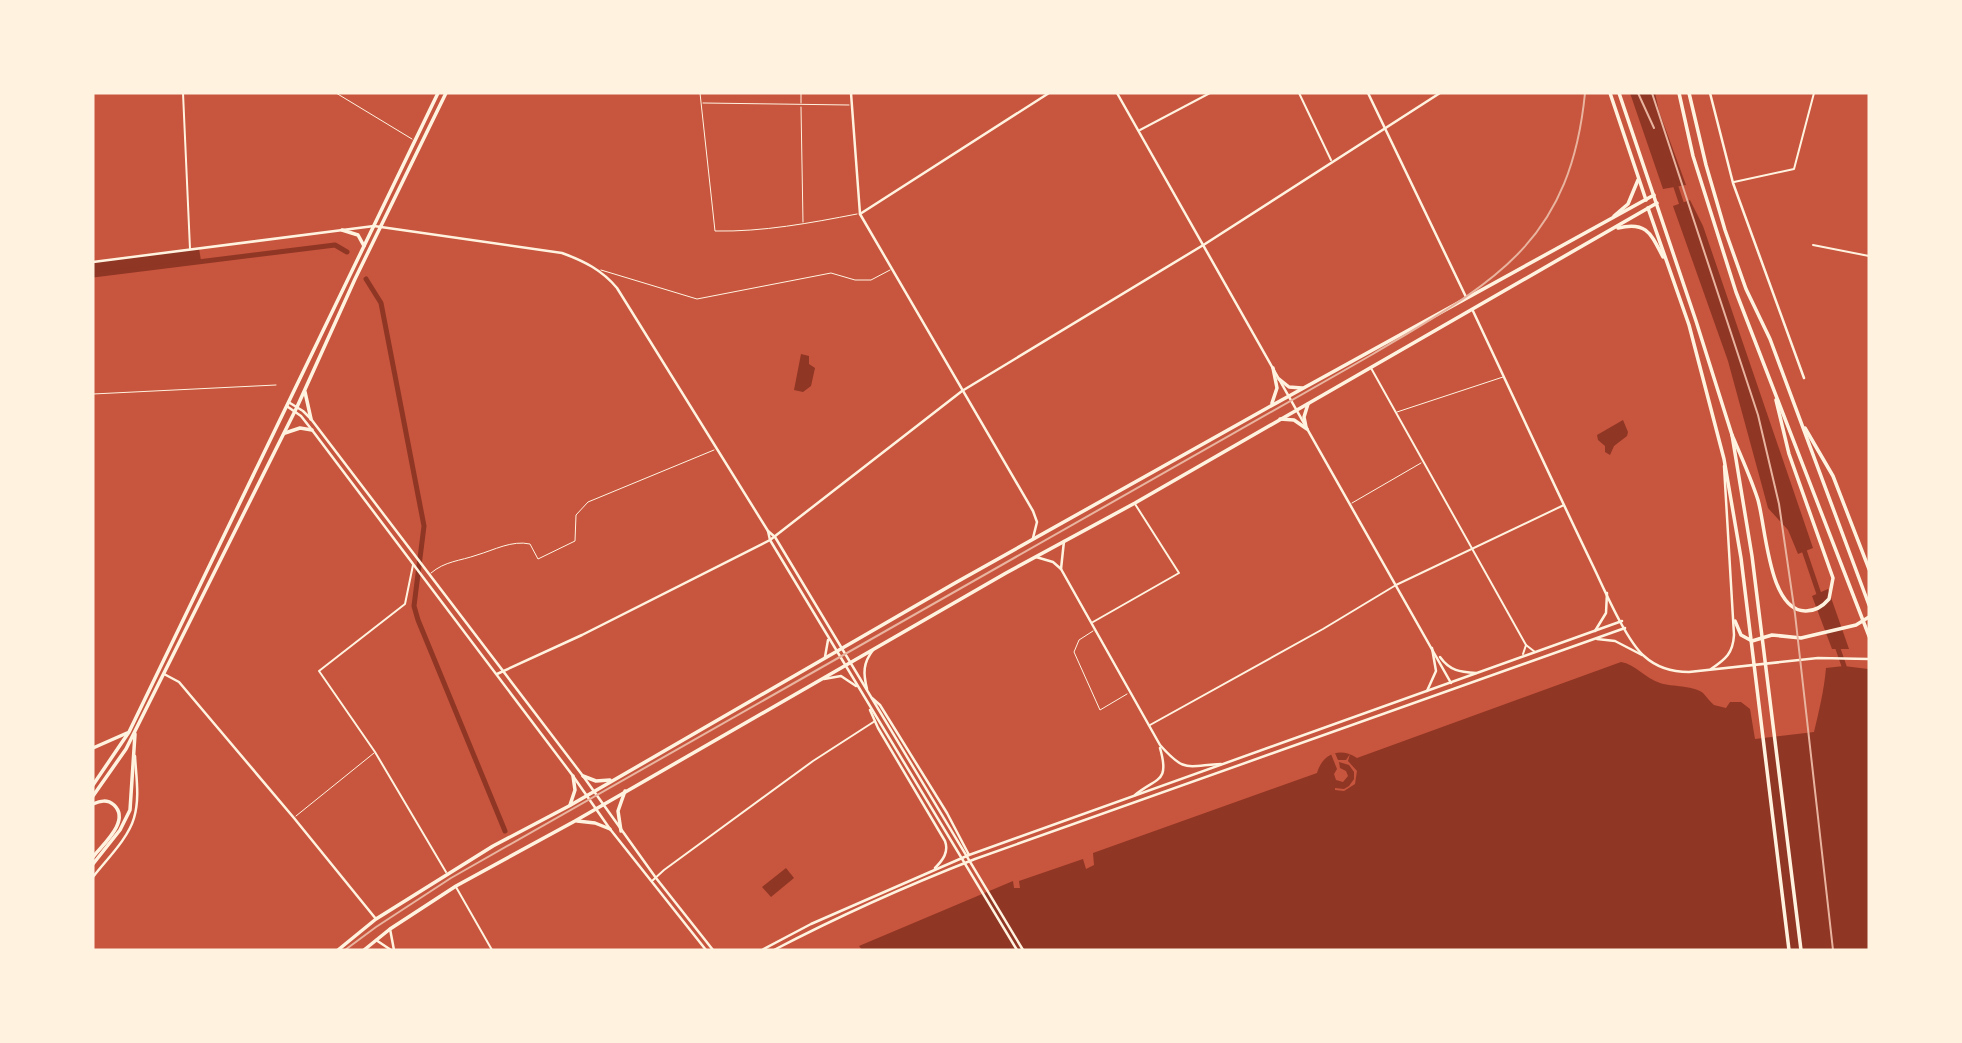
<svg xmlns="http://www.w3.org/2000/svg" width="1962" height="1043" font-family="Signika,sans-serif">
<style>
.water{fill:#8f3625}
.pier{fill:#c8553d}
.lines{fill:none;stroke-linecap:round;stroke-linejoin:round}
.canal{stroke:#8f3625;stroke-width:5}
.service{stroke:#fff3e0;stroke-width:1}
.minor{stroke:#fff3e0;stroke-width:2}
.tertiary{stroke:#fff3e0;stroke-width:2.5}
.secondary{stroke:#fff3e0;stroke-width:2.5}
.primary{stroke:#fff3e0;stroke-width:3.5}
.trunk{stroke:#fff3e0;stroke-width:3.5}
.motorway{stroke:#fff3e0;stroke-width:3.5}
.rail{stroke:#e9b49f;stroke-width:2}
</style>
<rect width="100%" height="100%" fill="#c8553d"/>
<g class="water">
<polygon points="1630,93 1655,93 1659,111 1686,185 1663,189"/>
<polygon points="1690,200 1703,226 1813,548 1798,554 1788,530 1768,508 1728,361 1673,206"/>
<polygon points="199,248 201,261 93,275 93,262"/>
<polygon points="801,354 809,356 809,364 815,368 811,386 803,392 794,390"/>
<polygon points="1623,420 1628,432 1627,436 1614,446 1610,455 1605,452 1605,446 1598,440 1597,435"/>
<polygon points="1828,589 1849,649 1832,649 1812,596"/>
<path d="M1621,662C1635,664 1645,678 1660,683C1672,687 1693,685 1703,693C1706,696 1710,702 1714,705L1726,708L1730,702H1741L1750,709L1755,739L1814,732C1819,711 1824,691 1826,668L1844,666L1868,669L1869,950H862L859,946L1013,881L1014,888H1020L1019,881L1083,859L1086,869L1094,865L1093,853L1317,773C1323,753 1340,747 1357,758Z"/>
<polygon points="786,868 794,878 771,897 762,887"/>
</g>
<polygon class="pier" points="1335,753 1338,760 1346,760 1350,754 1348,761 1357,771 1355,784 1344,791 1335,790 1335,788 1344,789 1349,786 1354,779 1354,772 1349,765 1339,762 1340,768 1346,771 1348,776 1343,782 1336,780 1334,774 1337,769 1331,754"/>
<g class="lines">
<g class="canal">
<polyline points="1674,181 1683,208"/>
<polyline points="93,275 335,245 347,252"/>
<polyline points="366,279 381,303 424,526 414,606 418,620 505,831"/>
<polyline points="1803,547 1820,597"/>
<polyline points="1836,643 1844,666"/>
</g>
<g class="service">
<polyline points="336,93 412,139"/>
<path d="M700,93L715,231C763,232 810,223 857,214"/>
<polyline points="801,93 801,103"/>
<polyline points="703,103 849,105"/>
<polyline points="801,107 803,222"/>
<polyline points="601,270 697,299 831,273 855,280 871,280 890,270"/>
<polyline points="93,394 276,385"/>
<polyline points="1397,412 1503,377"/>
<polyline points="1352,503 1421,463"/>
<path d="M431,573C445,561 460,561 477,555C494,550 512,540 530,544L538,559L575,541L576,515L588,502L714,450"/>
<polyline points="1093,631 1079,640 1074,652 1100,710 1127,694"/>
<polyline points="296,816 374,753"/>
</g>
<g class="minor">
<polyline points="183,93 190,249"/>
<polyline points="1299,93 1331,160"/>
<polyline points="1140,130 1210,93"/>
<polyline points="1734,182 1794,169 1814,93"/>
<polyline points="1813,245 1869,256"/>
<polyline points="1371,368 1526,645"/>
<polyline points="413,565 405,604 319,671 375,752 446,872"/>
<polyline points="1093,622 1179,573 1135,504"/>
<polyline points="1523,654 1526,645 1535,652"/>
<polyline points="1150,725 1323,629 1396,585 1564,505"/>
<polyline points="652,881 664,870 813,761 875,721"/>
<polyline points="456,887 492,950"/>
</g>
<g class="tertiary">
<polyline points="851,93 860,214 1033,511 1037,522 1033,538"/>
<polyline points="1368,93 1466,297"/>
<polyline points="1710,93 1733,183 1804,378"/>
<polyline points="860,214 1049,93"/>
<path d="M1473,311C1513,396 1553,483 1594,568C1605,591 1626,640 1644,656C1656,667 1673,672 1689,672L1818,658L1869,659"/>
<polyline points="290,403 303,411 311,419 583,776 656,878 713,950"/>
<polyline points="288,407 301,416 312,430 573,776 610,829 706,950"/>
<path d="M1036,557L1053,562L1061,569L1160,745C1185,773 1186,766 1221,764"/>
<polyline points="1061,569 1064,541"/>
<path d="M1711,669C1726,659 1733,653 1734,635L1724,466"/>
<polyline points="164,674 179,682 294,818 376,919"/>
<polyline points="497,674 582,635 770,540 962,391 1205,244 1440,93"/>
<path d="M1135,795C1157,777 1170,783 1160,748"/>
<polyline points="390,929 394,950"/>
<polyline points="376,940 391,950"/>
</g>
<g class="secondary">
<polyline points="1117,93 1451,683"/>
<path d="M93,262L374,226L562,253C584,261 602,270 617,288L768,531L770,540L1017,950"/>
<polyline points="768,531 775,537 1023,950"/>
<polyline points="1595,631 1606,613 1607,593"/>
<polyline points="1597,639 1615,641 1642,655"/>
<polyline points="825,657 828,640"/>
<path d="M1440,657C1450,671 1460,672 1476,673"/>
<polyline points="824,679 841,676 856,686"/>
<path d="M867,689C863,673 863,663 873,650"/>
<polyline points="1427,691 1436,671 1432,648"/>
<polyline points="872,698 880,705 947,813 969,855"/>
<path d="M870,710L878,728L945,841C949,852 943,860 935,868"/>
<path d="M93,877C106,860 128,839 134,818C140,798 136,776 135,756"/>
<polyline points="762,950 811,924 969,855 1622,621"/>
<path d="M774,950C839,916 906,886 975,859L1625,628"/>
</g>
<g class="primary">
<polyline points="1610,93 1646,200"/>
<polyline points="1619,93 1696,321 1732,435 1752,556 1801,950"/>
<polyline points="1648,208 1689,325 1724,459 1741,558 1789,950"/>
<polyline points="1614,216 1628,204 1638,180"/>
<path d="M1618,228C1647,221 1651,234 1663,257"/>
<polyline points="1279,379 1289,387 1302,388"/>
<polyline points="1272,403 1277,388 1273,368"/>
<polyline points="1280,419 1294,420 1307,429"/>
<polyline points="1306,427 1304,417 1308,404"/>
<polyline points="583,776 596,781 610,780"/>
<polyline points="570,805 575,790 573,776"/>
<polyline points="577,821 595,823 610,829"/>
<polyline points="621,831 618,811 625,791"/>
<polyline points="338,950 376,919 493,846 569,806 955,583 1269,407 1654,195"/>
<polyline points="364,950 390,929 456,886 575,821 1006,573 1135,503 1657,203"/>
</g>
<g class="trunk">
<polyline points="342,230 358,235 364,246"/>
<polyline points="305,392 311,419"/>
<polyline points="285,433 300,428 312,430"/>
<polyline points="93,748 127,733"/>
<polyline points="93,785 129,732 438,93"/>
<polyline points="93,796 126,749 297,407 355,279 446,93"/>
<path d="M93,804C100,801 107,799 114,805C131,821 102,845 93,857"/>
<polyline points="93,864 120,830 130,810 135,734"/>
</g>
<g class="motorway">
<polyline points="1679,93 1693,156 1736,292 1869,636"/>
<polyline points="1689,93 1706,165 1725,230 1746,289 1770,339 1869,605"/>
<polyline points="1805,428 1833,476 1869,569"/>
<path d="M1732,435C1741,456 1751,478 1758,500C1766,528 1769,612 1806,611C1816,611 1823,606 1829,599L1833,578L1789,454L1776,400"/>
<polyline points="1735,621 1741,635 1752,641 1772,635 1801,638 1856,625 1869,617"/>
</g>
<g class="rail">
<polyline points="1638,93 1654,128"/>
<polyline points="1652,93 1758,415 1779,504 1795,614 1833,950"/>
<path d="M345,950L376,927L451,878L1373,354C1492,283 1570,245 1585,93"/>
</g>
</g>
<rect width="1962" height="1043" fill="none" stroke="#fff3e0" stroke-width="189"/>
</svg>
